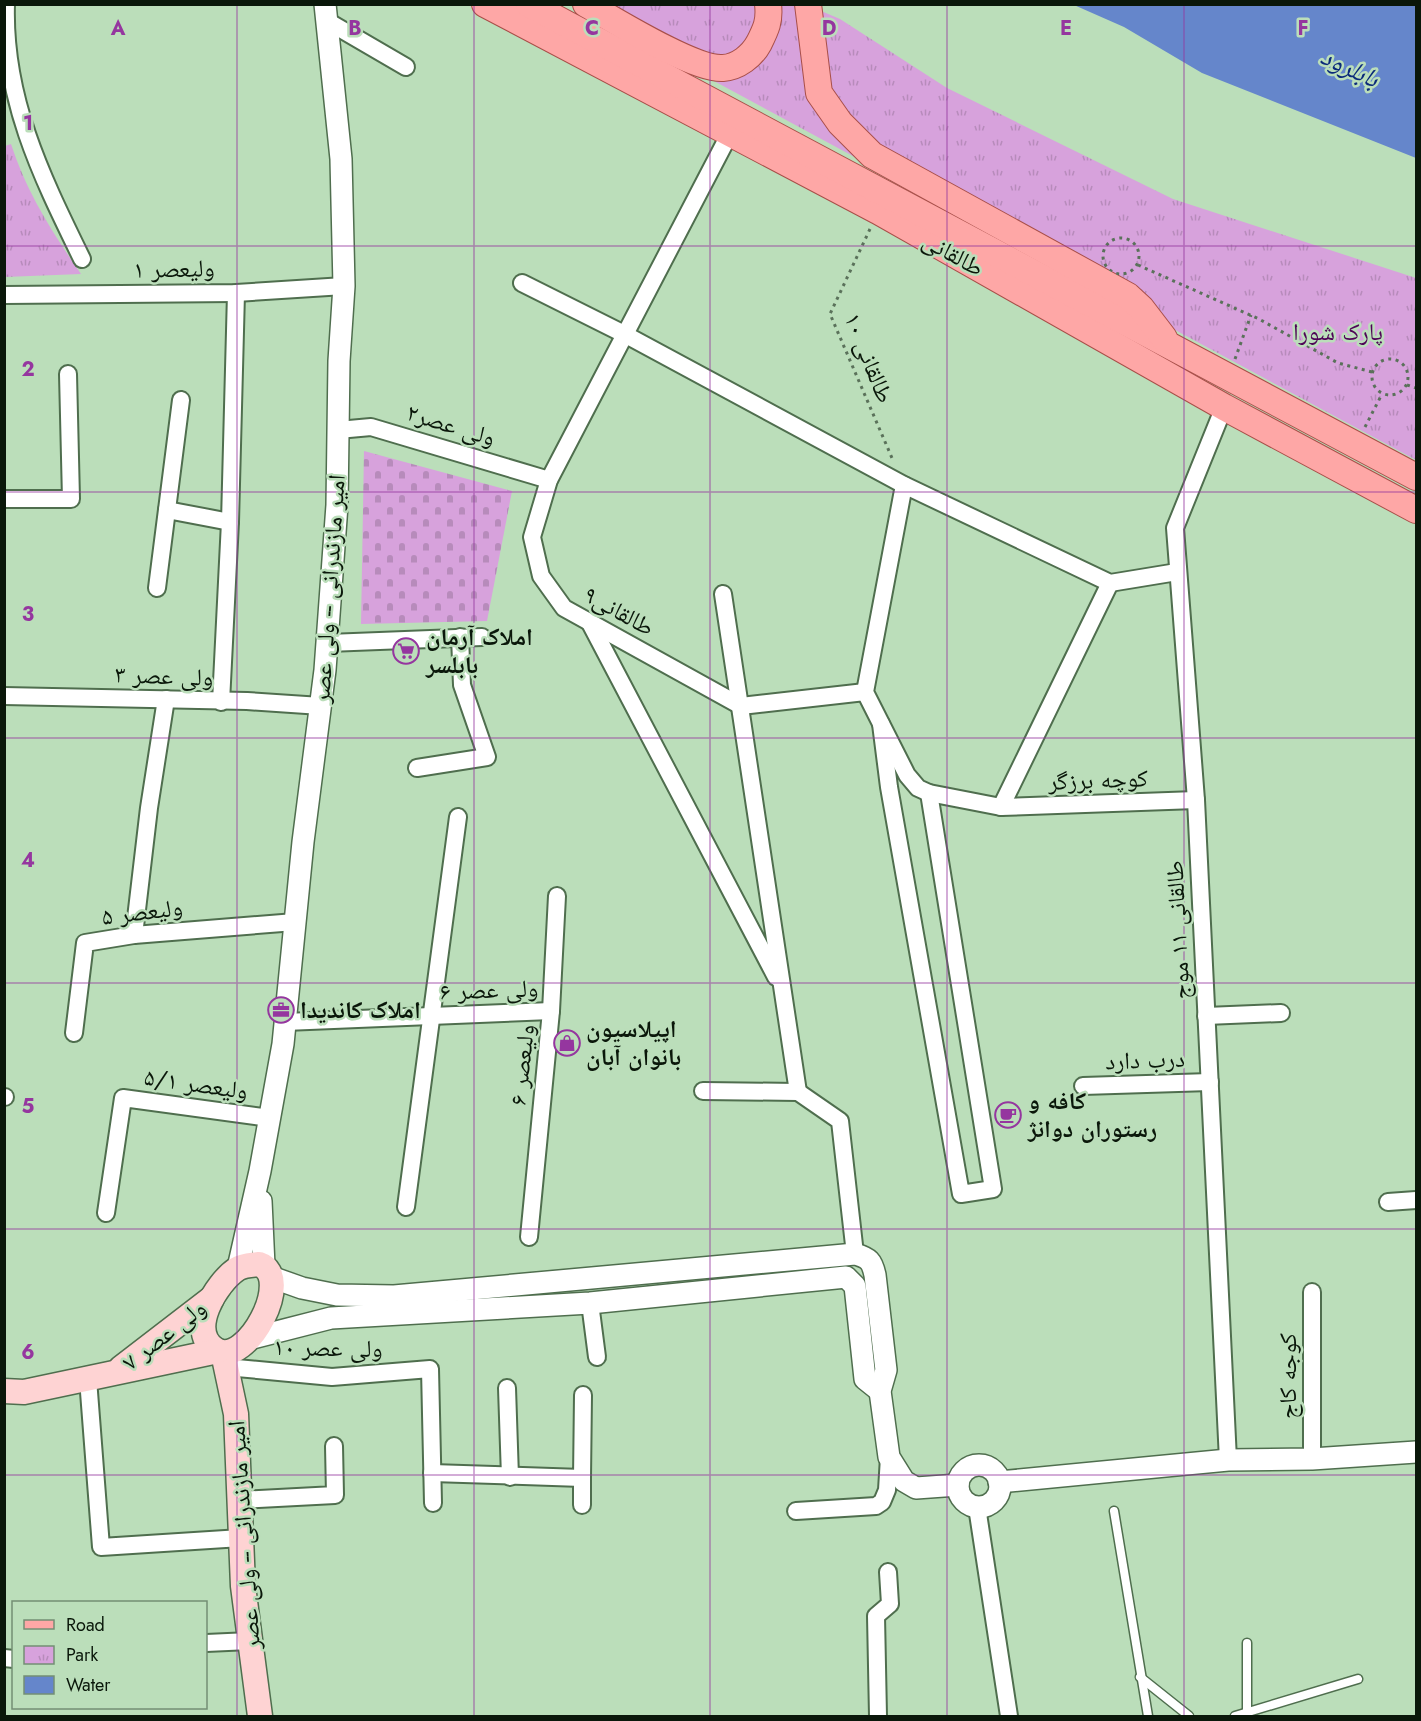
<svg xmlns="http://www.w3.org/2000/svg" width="1421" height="1721" font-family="Jost,'Noto Naskh Arabic',sans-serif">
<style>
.cemetery{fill:url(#cemetery-stones)}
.park{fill:url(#park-tufts)}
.water{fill:#6586cb}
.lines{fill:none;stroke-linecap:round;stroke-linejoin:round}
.service-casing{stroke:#4f6e4e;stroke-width:11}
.minor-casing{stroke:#4f6e4e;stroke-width:20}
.tertiary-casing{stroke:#4f6e4e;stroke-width:24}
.secondary-casing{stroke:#4f6e4e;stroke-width:27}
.primary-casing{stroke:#a84f49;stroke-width:28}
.path{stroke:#5a715a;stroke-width:3;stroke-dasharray:3 4.5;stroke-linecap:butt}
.service{stroke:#fff;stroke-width:8}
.minor{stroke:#fff;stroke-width:16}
.tertiary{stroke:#fff;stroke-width:21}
.secondary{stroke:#fed3d3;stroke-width:24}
.primary{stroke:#fea7a6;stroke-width:26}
.grid{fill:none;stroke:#95369f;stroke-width:1.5;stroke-opacity:0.55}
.labels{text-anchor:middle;stroke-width:5;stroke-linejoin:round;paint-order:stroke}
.street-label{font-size:24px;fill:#0a170a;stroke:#bbdeba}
.park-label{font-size:24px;fill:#4f0357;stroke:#bbdeba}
.poi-label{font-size:24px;font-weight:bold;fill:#0a170a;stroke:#bbdeba;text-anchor:start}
.water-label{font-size:26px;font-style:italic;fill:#0a297a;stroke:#bbdeba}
.grid-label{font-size:20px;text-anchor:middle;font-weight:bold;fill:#95369f;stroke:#bbdeba;stroke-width:5;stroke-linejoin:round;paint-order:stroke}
</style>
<defs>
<pattern id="cemetery-stones" width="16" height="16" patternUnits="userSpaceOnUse" patternTransform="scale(1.5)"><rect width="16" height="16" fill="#d7a2dc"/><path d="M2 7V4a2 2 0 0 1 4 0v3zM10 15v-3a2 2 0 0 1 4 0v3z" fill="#b78bbb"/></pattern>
<pattern id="park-tufts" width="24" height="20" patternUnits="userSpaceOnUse" patternTransform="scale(1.5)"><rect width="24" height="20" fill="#d7a2dc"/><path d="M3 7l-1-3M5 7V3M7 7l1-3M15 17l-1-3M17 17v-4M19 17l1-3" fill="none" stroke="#b78bbb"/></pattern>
</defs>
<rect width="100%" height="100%" fill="#bbdeba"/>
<polygon class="cemetery" points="364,451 512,491 487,621 361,624"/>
<g class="park">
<polygon points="573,5 807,5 840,19 947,88 1173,199 1416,278 1416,460"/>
<path d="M11,144C28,195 51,230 81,274L5,277V146Z"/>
</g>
<polygon class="water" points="1074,5 1416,5 1416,158 1202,73 1124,27"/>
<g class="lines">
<g class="service-casing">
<g id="service">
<polyline points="1114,1511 1148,1716"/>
<polyline points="1140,1677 1189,1716"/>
<polyline points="1247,1713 1247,1643"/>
<polyline points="1235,1716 1358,1679"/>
</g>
</g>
<g class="minor-casing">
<g id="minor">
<path d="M6,4C3,99 42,177 82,259"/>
<polyline points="327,21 406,67"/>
<polyline points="729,135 549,480 532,537 541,576 564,608 741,706"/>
<polyline points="522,283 626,335 904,485 1110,583 1177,572"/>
<polyline points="4,295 236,293 344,286"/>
<polyline points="1224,407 1175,528 1196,800 1228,1460"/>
<polyline points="338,430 371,427 549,480"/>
<polyline points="904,485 865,692 907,775 918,788 929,793 1001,807 1196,800"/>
<polyline points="4,499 71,499 68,374"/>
<polyline points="167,510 230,522"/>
<polyline points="157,588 181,400"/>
<polyline points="723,594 798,1092"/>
<polyline points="590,623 776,977"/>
<polyline points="328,643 482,637"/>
<polyline points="4,696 247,701 321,706"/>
<polyline points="221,702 230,522 236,293"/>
<polyline points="741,706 865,692"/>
<polyline points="881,724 889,787 961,1194 993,1189 929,793"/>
<polyline points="417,768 487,757 462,685 460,637"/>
<polyline points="1001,807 1110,583"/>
<polyline points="134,935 149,808 166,699"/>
<polyline points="1206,1016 1281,1013"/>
<polyline points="285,1022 551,1011"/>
<polyline points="74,1033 85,943 134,935 295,922"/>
<polyline points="1083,1086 1210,1082"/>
<polyline points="703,1091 798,1092 840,1121 855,1254"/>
<polyline points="4,1097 5,1097"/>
<polyline points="1388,1202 1416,1200"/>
<polyline points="406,1207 458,817"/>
<polyline points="106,1213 123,1098 270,1118"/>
<polyline points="529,1237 551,1011 557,896"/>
<polyline points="1312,1292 1312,1459"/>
<polyline points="590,1303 597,1357"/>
<polyline points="226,1367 332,1377 430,1369 433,1503"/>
<polyline points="88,1379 101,1547 241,1538"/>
<polyline points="507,1388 510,1477"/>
<polyline points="432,1473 582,1478 583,1395"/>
<polyline points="582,1478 582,1505"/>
<polyline points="239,1500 335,1495 334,1446"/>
<polyline points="977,1507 1009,1716"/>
<polyline points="796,1511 876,1506 882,1502 887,1490 889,1457"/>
<polyline points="206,1643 250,1641"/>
<polyline points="4,1658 14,1659"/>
<polyline points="878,1716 876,1616 890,1604 888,1572"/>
</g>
</g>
<g class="tertiary-casing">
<g id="tertiary">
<polyline points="261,1201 264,1266"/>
<polyline points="238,1268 260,1171 283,1044 303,842 325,670 337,505 339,361 344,286 341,159 325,4"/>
<path d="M271,1277L302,1288L337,1295L394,1296L855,1254C869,1258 872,1261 875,1275L886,1370L880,1391L889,1457L904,1481L916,1488L958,1485"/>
<polyline points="249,1339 331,1318 590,1303 846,1277 855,1286 865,1379 880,1391"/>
<circle cx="979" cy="1486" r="21"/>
<polyline points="999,1482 1228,1460 1312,1459 1416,1452"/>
</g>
</g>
<g class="secondary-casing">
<g id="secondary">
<path d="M259,1264C295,1276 247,1368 216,1350C186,1332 216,1283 237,1269C243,1265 251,1265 259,1264Z"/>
<polyline points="223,1353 236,1414 243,1586 260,1716"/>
<polyline points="121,1368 212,1298"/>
<polyline points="4,1391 24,1392 218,1351"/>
</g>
</g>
<g class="primary-casing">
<g id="primary">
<polyline points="485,4 878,211 1224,407 1416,510"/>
<polyline points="529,4 1416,477"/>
<path d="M586,4C614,20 694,70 723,68C738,67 752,56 759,43C766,29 770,21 768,4"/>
<polyline points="808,4 819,93 840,123 872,155 1128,296 1141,308 1164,338"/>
</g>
</g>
<g class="path">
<polyline points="870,229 830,314 892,458"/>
<circle cx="1121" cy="256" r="18"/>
<polyline points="1138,265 1259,319 1338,363 1372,372"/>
<circle cx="1390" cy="377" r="18"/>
<polyline points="1235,359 1251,315"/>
<polyline points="1407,385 1416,388"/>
<polyline points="1365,427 1382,394"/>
</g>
<use href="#service" class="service"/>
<use href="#minor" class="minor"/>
<use href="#tertiary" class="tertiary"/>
<use href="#secondary" class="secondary"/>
<use href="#primary" class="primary"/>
</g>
<path class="grid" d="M237,4V1716M474,4V1716M710,4V1716M947,4V1716M1184,4V1716M4,246H1416M4,492H1416M4,738H1416M4,983H1416M4,1229H1416M4,1475H1416"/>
<defs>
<g id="supermarket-ring" transform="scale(1.35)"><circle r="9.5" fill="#bbdeba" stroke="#95369f" stroke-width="1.5"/><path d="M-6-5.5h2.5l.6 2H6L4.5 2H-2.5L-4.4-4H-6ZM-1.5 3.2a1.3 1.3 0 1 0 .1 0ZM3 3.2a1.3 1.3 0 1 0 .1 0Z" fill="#95369f"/></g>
<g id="office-ring" transform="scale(1.35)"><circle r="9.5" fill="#bbdeba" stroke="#95369f" stroke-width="1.5"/><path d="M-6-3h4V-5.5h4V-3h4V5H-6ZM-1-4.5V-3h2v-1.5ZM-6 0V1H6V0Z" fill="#95369f"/></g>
<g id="shop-ring" transform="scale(1.35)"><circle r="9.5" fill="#bbdeba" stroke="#95369f" stroke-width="1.5"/><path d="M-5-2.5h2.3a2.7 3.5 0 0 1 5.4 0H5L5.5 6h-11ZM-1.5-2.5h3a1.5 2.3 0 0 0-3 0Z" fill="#95369f"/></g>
<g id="cafe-ring" transform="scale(1.35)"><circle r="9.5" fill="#bbdeba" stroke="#95369f" stroke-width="1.5"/><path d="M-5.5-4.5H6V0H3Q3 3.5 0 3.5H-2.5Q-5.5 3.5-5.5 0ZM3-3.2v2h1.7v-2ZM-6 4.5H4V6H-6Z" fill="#95369f"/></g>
</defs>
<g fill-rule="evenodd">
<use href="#supermarket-ring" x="406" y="651"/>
<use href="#office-ring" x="281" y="1010"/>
<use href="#shop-ring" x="567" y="1043"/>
<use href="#cafe-ring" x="1008" y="1115"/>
</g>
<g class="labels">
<g class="street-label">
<text transform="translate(953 254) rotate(29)" y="8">طالقانی</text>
<text transform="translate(174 269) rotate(-1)" y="8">ولیعصر ۱</text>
<text transform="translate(869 358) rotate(68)" y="8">طالقانی ۱۰</text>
<text transform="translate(451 425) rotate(17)" y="8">ولی عصر۲</text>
<text transform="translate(329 589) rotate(-86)" y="8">امیر مازندرانی -- ولی عصر</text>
<text transform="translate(619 611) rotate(29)" y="8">طالقانی۹</text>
<text transform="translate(164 676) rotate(2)" y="8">ولی عصر ۳</text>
<text transform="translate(1098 780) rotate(-2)" y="8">کوچه برزگر</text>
<text transform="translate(142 912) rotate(-7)" y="8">ولیعصر ۵</text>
<text transform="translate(1178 930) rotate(-93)" y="8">طالقانی ۱۱ موج</text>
<text transform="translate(489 990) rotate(-2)" y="8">ولی عصر ۶</text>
<text transform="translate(1145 1060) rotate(-2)" y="8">درب دارد</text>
<text transform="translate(522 1065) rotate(-84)" y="8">ولیعصر ۶</text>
<text transform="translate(196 1084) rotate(8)" y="8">ولیعصر ۵/۱</text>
<text transform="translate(164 1335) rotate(-38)" y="8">ولی عصر ۷</text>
<text transform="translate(328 1348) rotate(1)" y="8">ولی عصر ۱۰</text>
<text transform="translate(1288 1376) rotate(-90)" y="8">کوجه کاج</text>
<text transform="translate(244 1535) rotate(-94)" y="8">امیر مازندرانی -- ولی عصر</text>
</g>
<g class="park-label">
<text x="1338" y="340">پارک شورا</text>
</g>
<g class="poi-label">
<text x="426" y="645">املاک آرمان<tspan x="426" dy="28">بابلسر</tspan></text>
<text x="300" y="1018">املاک کاندیدا</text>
<text x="586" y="1037">اپیلاسیون<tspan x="586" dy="28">بانوان آبان</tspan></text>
<text x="1028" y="1109">کافه و<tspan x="1028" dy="28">رستوران دوانژ</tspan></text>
</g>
<g class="water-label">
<text transform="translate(1350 67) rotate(25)" y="9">بابلرود</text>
</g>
</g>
<g class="grid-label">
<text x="118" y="35">A</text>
<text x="355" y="35">B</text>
<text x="592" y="35">C</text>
<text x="829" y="35">D</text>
<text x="1066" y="35">E</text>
<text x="1303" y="35">F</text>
<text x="28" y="130">1</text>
<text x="28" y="376">2</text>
<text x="28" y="621">3</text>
<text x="28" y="867">4</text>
<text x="28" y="1113">5</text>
<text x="28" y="1359">6</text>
</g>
<rect width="1421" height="1721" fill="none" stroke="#0a170a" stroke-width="12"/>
<rect x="12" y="1601" width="195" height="108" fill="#bbdeba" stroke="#748e74" stroke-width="1.5"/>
<rect x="24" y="1620" width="30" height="9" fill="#fea7a6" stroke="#748e74" stroke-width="1.5"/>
<text x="66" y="1631" font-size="18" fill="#0a170a">Road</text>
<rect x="24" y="1646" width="30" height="18" fill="url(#park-tufts)" stroke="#748e74" stroke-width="1.5"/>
<text x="66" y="1661" font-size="18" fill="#0a170a">Park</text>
<rect x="24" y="1676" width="30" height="18" fill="#6586cb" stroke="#748e74" stroke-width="1.5"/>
<text x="66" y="1691" font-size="18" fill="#0a170a">Water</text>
</svg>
